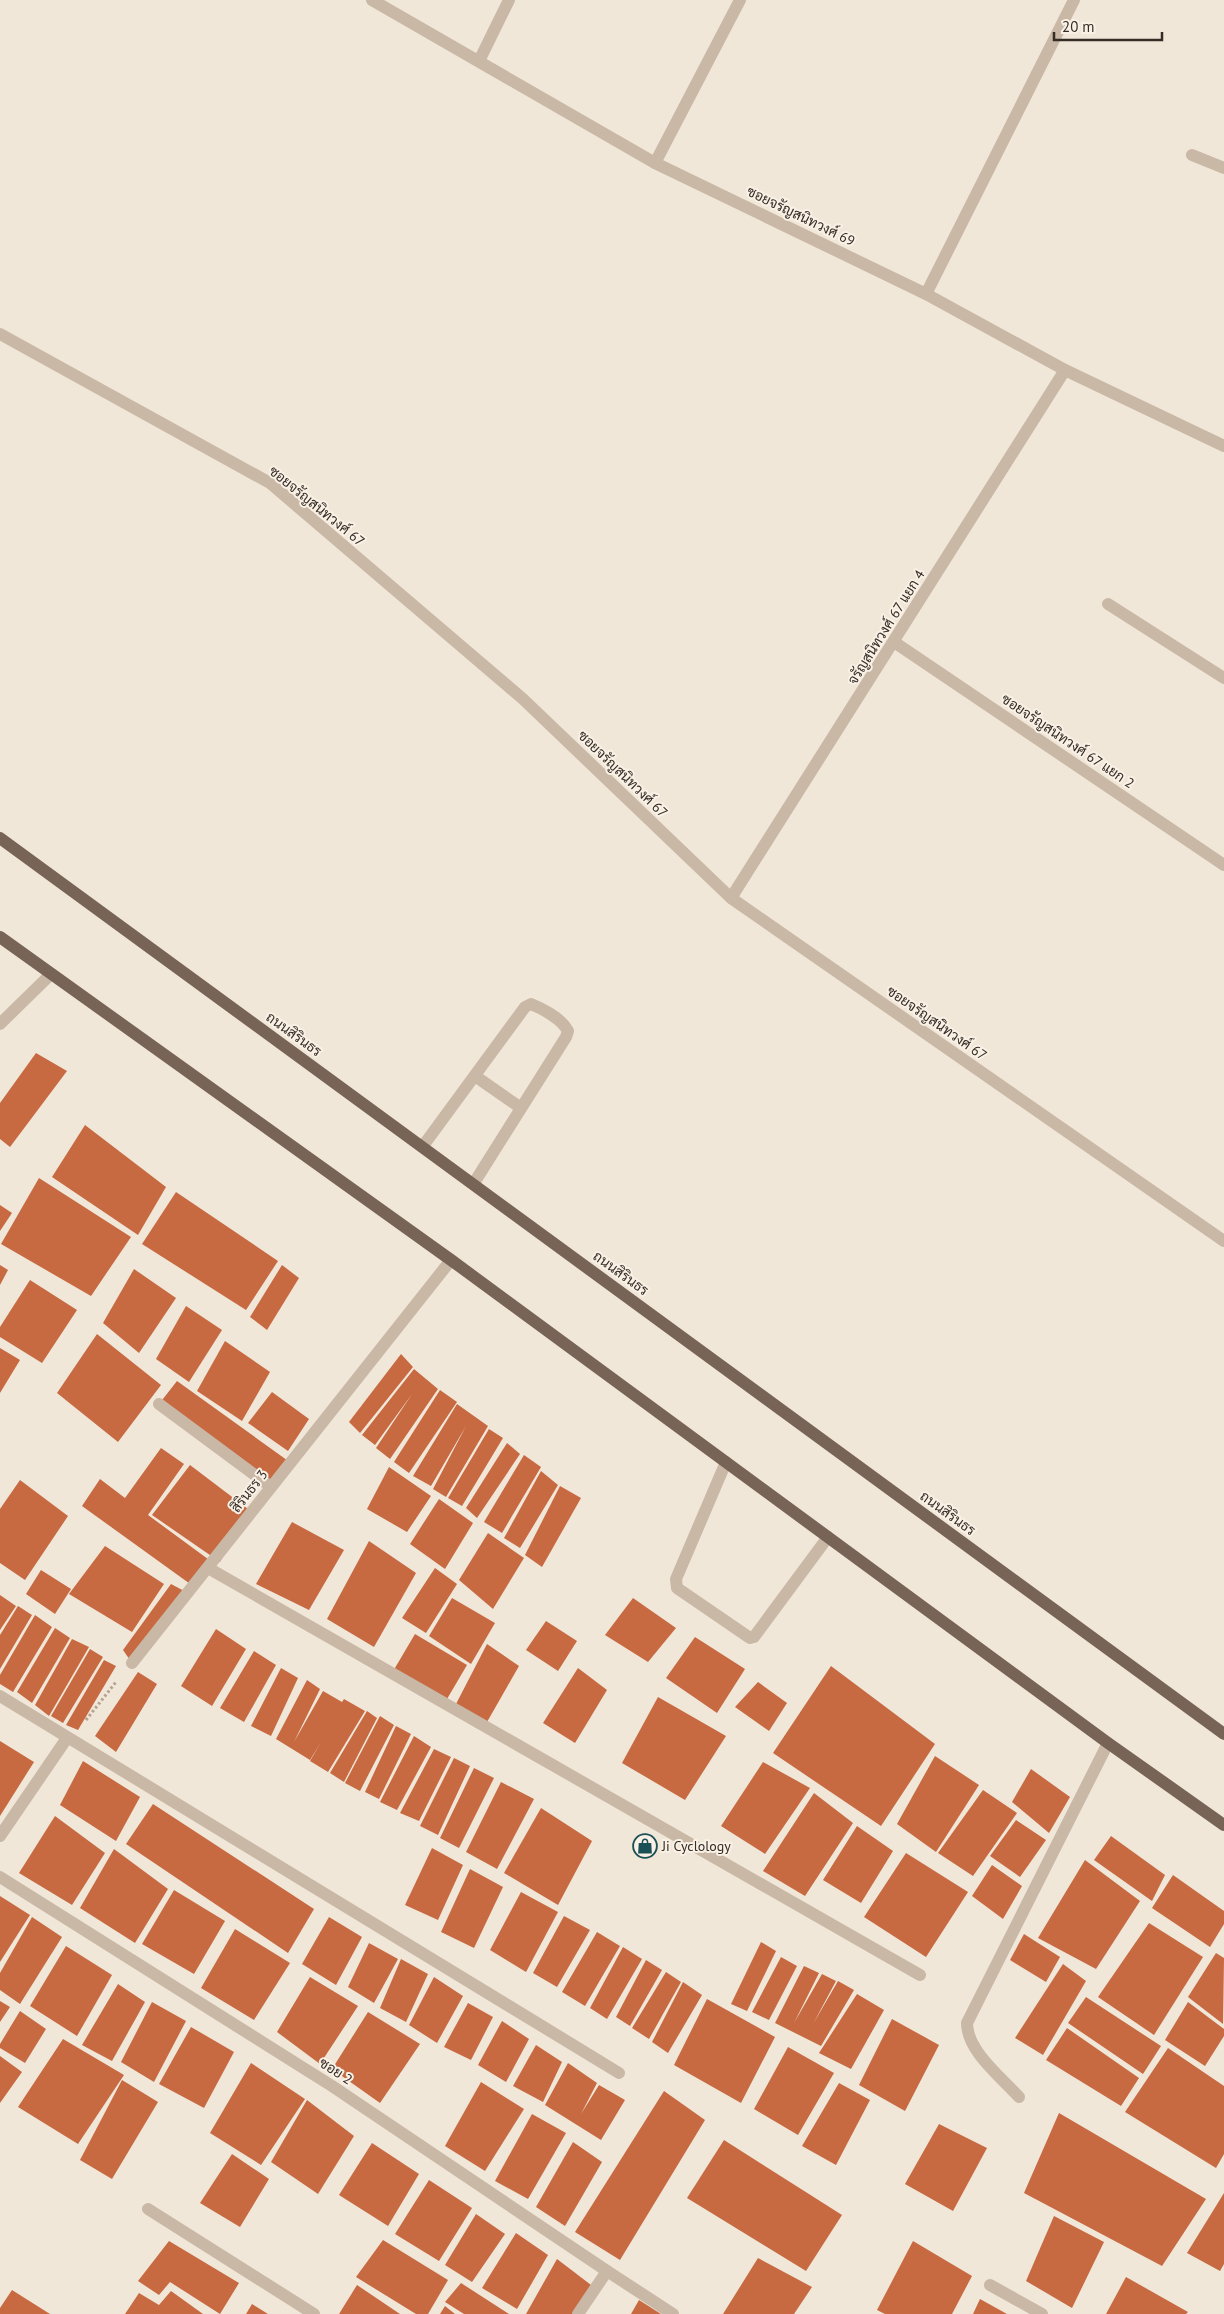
<svg xmlns="http://www.w3.org/2000/svg" width="1224" height="2314" font-family="'PT Sans',Sarabun,sans-serif">
<style>
.building{fill:#c76941}
.lines{fill:none;stroke-linecap:round;stroke-linejoin:round}
.path{stroke:#b5a28f;stroke-width:3;stroke-dasharray:2.5 2.5;stroke-linecap:butt}
.lane{stroke:#c9b8a5;stroke-width:12}
.street{stroke:#c9b8a5;stroke-width:12}
.primary{stroke:#776457;stroke-width:12}
.labels{text-anchor:middle;stroke-width:4;stroke-linejoin:round;paint-order:stroke}
.street-label{font-size:14px;fill:#352c26;stroke:#f9f1e5}
.poi-label{font-size:14px;fill:#352c26;stroke:#f9f1e5;text-anchor:start}
</style>
<rect width="100%" height="100%" fill="#f1e7d9"/>
<g class="building">
<polygon points="36,1053 67,1071 10,1147 0,1139 0,1103"/>
<polygon points="85,1125 166,1187 138,1235 52,1177"/>
<polygon points="39,1178 131,1237 91,1296 1,1244"/>
<polygon points="176,1192 278,1261 246,1310 142,1244"/>
<polygon points="0,1205 12,1213 0,1231"/>
<polygon points="0,1265 8,1270 0,1285"/>
<polygon points="282,1265 299,1278 267,1330 250,1317"/>
<polygon points="134,1269 176,1298 139,1353 103,1323"/>
<polygon points="30,1280 77,1310 42,1363 0,1337 0,1327"/>
<polygon points="186,1306 222,1330 189,1382 156,1359"/>
<polygon points="97,1334 161,1385 118,1442 57,1393"/>
<polygon points="225,1341 270,1372 242,1421 197,1391"/>
<polygon points="0,1348 20,1360 0,1393"/>
<polygon points="401,1354 413,1367 360,1433 349,1422"/>
<polygon points="414,1369 438,1389 390,1459 376,1448 412,1394 375,1445 362,1435"/>
<polygon points="177,1381 291,1463 271,1487 159,1404"/>
<polygon points="440,1390 457,1402 409,1473 394,1462"/>
<polygon points="272,1392 309,1419 288,1451 248,1423"/>
<polygon points="457,1404 488,1426 446,1497 433,1489 466,1426 431,1486 413,1476"/>
<polygon points="489,1429 503,1438 462,1506 448,1498"/>
<polygon points="507,1443 520,1454 477,1518 466,1508"/>
<polygon points="161,1448 184,1464 148,1515 212,1562 193,1586 82,1506 100,1479 125,1498"/>
<polygon points="524,1455 541,1467 502,1533 484,1522"/>
<polygon points="190,1465 248,1509 220,1562 152,1515"/>
<polygon points="389,1467 431,1496 407,1532 367,1509"/>
<polygon points="541,1471 558,1485 520,1548 504,1538"/>
<polygon points="20,1480 68,1516 25,1580 0,1563 0,1509"/>
<polygon points="560,1486 581,1498 542,1567 525,1555"/>
<polygon points="439,1499 473,1523 445,1569 410,1544"/>
<polygon points="292,1522 344,1550 309,1610 256,1584"/>
<polygon points="488,1533 524,1558 493,1609 459,1580"/>
<polygon points="369,1541 416,1573 374,1647 327,1619"/>
<polygon points="105,1546 164,1584 132,1632 69,1594"/>
<polygon points="435,1568 457,1584 426,1633 402,1618"/>
<polygon points="41,1570 71,1589 55,1614 26,1594"/>
<polygon points="171,1584 188,1593 132,1663 123,1650"/>
<polygon points="0,1595 16,1606 0,1630"/>
<polygon points="452,1598 495,1623 471,1664 429,1636"/>
<polygon points="633,1598 676,1628 648,1662 605,1635"/>
<polygon points="18,1606 32,1615 0,1669 0,1635"/>
<polygon points="35,1615 52,1627 13,1692 0,1684 0,1675"/>
<polygon points="546,1621 577,1641 558,1671 526,1650"/>
<polygon points="55,1628 70,1638 32,1703 17,1692"/>
<polygon points="216,1629 246,1649 212,1706 181,1686"/>
<polygon points="415,1634 467,1665 447,1699 392,1673"/>
<polygon points="695,1637 745,1669 717,1713 666,1678"/>
<polygon points="72,1639 89,1647 49,1716 35,1705"/>
<polygon points="487,1644 519,1666 487,1722 456,1704"/>
<polygon points="90,1649 103,1657 63,1723 51,1716"/>
<polygon points="254,1651 276,1665 244,1722 220,1708"/>
<polygon points="104,1660 116,1666 78,1730 66,1725"/>
<polygon points="831,1666 935,1744 881,1826 773,1753"/>
<polygon points="281,1668 298,1678 271,1736 251,1726"/>
<polygon points="578,1668 607,1690 575,1743 543,1723"/>
<polygon points="138,1672 157,1684 116,1752 95,1736"/>
<polygon points="307,1680 320,1689 294,1742 323,1691 342,1702 344,1699 365,1711 328,1772 310,1761 321,1742 310,1760 276,1739"/>
<polygon points="758,1682 787,1703 769,1731 735,1707"/>
<polygon points="658,1697 726,1736 685,1800 622,1763"/>
<polygon points="367,1711 377,1718 344,1782 330,1773"/>
<polygon points="380,1716 394,1725 360,1791 345,1783"/>
<polygon points="396,1726 411,1734 379,1799 365,1792"/>
<polygon points="414,1736 431,1747 397,1810 380,1802"/>
<polygon points="0,1741 34,1762 0,1816"/>
<polygon points="434,1749 451,1757 419,1821 400,1813"/>
<polygon points="935,1756 979,1785 936,1852 897,1824"/>
<polygon points="454,1758 470,1766 438,1835 420,1826"/>
<polygon points="83,1761 140,1797 116,1841 60,1805"/>
<polygon points="763,1762 810,1788 765,1854 721,1826"/>
<polygon points="474,1768 494,1778 459,1848 440,1838"/>
<polygon points="1031,1769 1070,1797 1049,1833 1012,1802"/>
<polygon points="501,1782 534,1799 497,1869 466,1852"/>
<polygon points="983,1790 1017,1813 973,1876 938,1853"/>
<polygon points="814,1793 853,1823 805,1896 763,1871"/>
<polygon points="153,1804 314,1909 288,1953 126,1844"/>
<polygon points="541,1808 592,1841 558,1905 504,1873"/>
<polygon points="55,1816 105,1853 72,1905 19,1873"/>
<polygon points="1016,1820 1046,1840 1020,1877 990,1856"/>
<polygon points="857,1826 893,1851 861,1903 823,1880"/>
<polygon points="1111,1836 1165,1875 1152,1901 1094,1860"/>
<polygon points="432,1848 463,1865 438,1920 405,1905"/>
<polygon points="114,1849 168,1889 135,1943 80,1908"/>
<polygon points="906,1853 968,1892 926,1957 864,1917"/>
<polygon points="1085,1860 1140,1901 1096,1969 1038,1938"/>
<polygon points="992,1865 1022,1886 1003,1919 972,1896"/>
<polygon points="470,1869 503,1887 474,1948 441,1932"/>
<polygon points="1173,1875 1224,1911 1224,1924 1210,1947 1152,1908"/>
<polygon points="174,1890 225,1921 194,1974 142,1944"/>
<polygon points="521,1892 558,1912 526,1972 490,1950"/>
<polygon points="0,1896 30,1915 0,1962"/>
<polygon points="564,1916 590,1930 557,1987 533,1973"/>
<polygon points="32,1917 62,1937 20,2004 0,1990 0,1973"/>
<polygon points="329,1917 362,1937 336,1985 302,1964"/>
<polygon points="1149,1923 1203,1957 1154,2035 1098,1997"/>
<polygon points="235,1929 290,1963 254,2020 201,1988"/>
<polygon points="597,1932 620,1946 585,2006 562,1992"/>
<polygon points="1024,1934 1060,1957 1046,1982 1010,1960"/>
<polygon points="761,1942 776,1951 747,2011 731,2004"/>
<polygon points="369,1943 398,1959 374,2003 348,1987"/>
<polygon points="66,1946 112,1975 77,2036 30,2006"/>
<polygon points="623,1947 642,1959 607,2019 590,2008"/>
<polygon points="1216,1953 1224,1958 1223,2024 1188,1997"/>
<polygon points="781,1957 797,1966 769,2020 752,2012"/>
<polygon points="401,1959 428,1974 406,2022 380,2008"/>
<polygon points="646,1960 662,1970 630,2026 616,2017"/>
<polygon points="1063,1964 1086,1981 1043,2055 1015,2038"/>
<polygon points="804,1966 819,1973 794,2023 822,1974 836,1981 813,2024 838,1981 854,1990 821,2046 775,2023"/>
<polygon points="666,1972 681,1982 649,2039 632,2028"/>
<polygon points="310,1977 358,2006 320,2064 277,2032"/>
<polygon points="434,1977 463,1996 437,2043 409,2025"/>
<polygon points="683,1982 702,1995 668,2053 652,2042"/>
<polygon points="118,1984 145,2002 112,2061 82,2045"/>
<polygon points="857,1994 884,2010 851,2069 819,2053"/>
<polygon points="1086,1997 1161,2046 1143,2074 1068,2023"/>
<polygon points="707,1999 775,2037 741,2103 674,2065"/>
<polygon points="0,2001 10,2007 0,2022"/>
<polygon points="152,2002 186,2021 154,2082 121,2062"/>
<polygon points="1188,2002 1224,2029 1224,2036 1205,2066 1165,2040"/>
<polygon points="468,2003 493,2017 471,2060 444,2047"/>
<polygon points="20,2011 46,2029 25,2063 0,2048 0,2044"/>
<polygon points="368,2012 420,2044 380,2103 332,2069"/>
<polygon points="892,2019 939,2045 905,2111 859,2085"/>
<polygon points="502,2021 529,2039 506,2082 478,2065"/>
<polygon points="191,2027 234,2052 204,2108 159,2084"/>
<polygon points="1067,2028 1139,2078 1121,2106 1046,2060"/>
<polygon points="63,2039 124,2075 78,2144 18,2107"/>
<polygon points="536,2045 562,2062 543,2102 513,2086"/>
<polygon points="788,2047 834,2073 798,2135 754,2109"/>
<polygon points="1168,2048 1224,2086 1224,2154 1216,2168 1125,2112"/>
<polygon points="0,2056 22,2072 0,2103"/>
<polygon points="251,2063 305,2099 261,2165 210,2133"/>
<polygon points="568,2063 597,2083 581,2114 599,2085 625,2100 601,2140 545,2105"/>
<polygon points="122,2080 158,2102 112,2179 80,2160"/>
<polygon points="481,2082 524,2109 485,2171 445,2146"/>
<polygon points="839,2083 870,2100 836,2165 802,2146"/>
<polygon points="664,2091 705,2120 620,2260 575,2232"/>
<polygon points="307,2100 354,2136 318,2194 271,2162"/>
<polygon points="1059,2113 1206,2199 1162,2266 1024,2193"/>
<polygon points="532,2114 566,2133 528,2199 495,2181"/>
<polygon points="939,2124 987,2148 953,2211 905,2184"/>
<polygon points="724,2140 842,2215 806,2271 687,2198"/>
<polygon points="573,2142 602,2162 565,2226 536,2207"/>
<polygon points="372,2143 419,2174 388,2226 339,2195"/>
<polygon points="232,2154 269,2179 240,2227 200,2203"/>
<polygon points="429,2180 472,2208 439,2261 395,2234"/>
<polygon points="1224,2193 1224,2264 1220,2271 1187,2253"/>
<polygon points="476,2214 505,2234 472,2282 445,2265"/>
<polygon points="1054,2216 1104,2242 1072,2308 1026,2281"/>
<polygon points="516,2233 548,2255 517,2309 482,2288"/>
<polygon points="383,2240 448,2280 428,2314 416,2314 356,2277"/>
<polygon points="169,2241 239,2283 220,2314 170,2282 159,2295 138,2281"/>
<polygon points="913,2241 972,2276 952,2314 885,2314 877,2310"/>
<polygon points="758,2258 812,2287 794,2314 723,2314"/>
<polygon points="557,2259 595,2288 578,2314 526,2314"/>
<polygon points="1126,2277 1188,2312 1186,2314 1106,2314"/>
<polygon points="461,2283 509,2314 464,2314 445,2302"/>
<polygon points="357,2285 400,2314 339,2314"/>
<polygon points="12,2290 50,2314 0,2314 0,2308"/>
<polygon points="171,2291 203,2314 125,2314 139,2293 159,2305"/>
<polygon points="980,2299 1007,2314 973,2314"/>
<polygon points="639,2300 661,2314 631,2314"/>
<polygon points="252,2304 268,2314 246,2314"/>
<polygon points="445,2306 455,2314 440,2314"/>
</g>
<g class="lines">
<polyline class="path" points="86,1720 116,1682"/>
<g class="lane">
<polyline points="0,1024 51,974"/>
<polyline points="475,1076 521,1108"/>
<path d="M423,1146L525,1007L531,1004C543,1009 562,1019 568,1031L566,1037L474,1183"/>
<polyline points="159,1404 271,1487"/>
<polyline points="726,1462 676,1579 677,1588 750,1638 754,1637 828,1537"/>
<path d="M1019,2097C1001,2077 967,2051 967,2023L1108,1743"/>
</g>
<g class="street">
<polyline points="372,0 655,163 926,294 1065,370 1224,446"/>
<polyline points="479,61 509,0"/>
<polyline points="1192,155 1224,168"/>
<polyline points="655,163 740,0"/>
<polyline points="926,294 1074,0"/>
<polyline points="0,334 270,483 523,699 731,898 1224,1241"/>
<polyline points="1108,604 1224,678"/>
<polyline points="894,642 1224,865"/>
<polyline points="731,898 1065,370"/>
<polyline points="208,1568 920,1975"/>
<polyline points="132,1663 451,1260"/>
<polyline points="0,1696 619,2073"/>
<polyline points="0,1836 67,1738"/>
<polyline points="0,1877 332,2086 607,2271 578,2314"/>
<polyline points="148,2209 314,2314"/>
<polyline points="607,2271 673,2314"/>
<polyline points="990,2285 1042,2314"/>
</g>
<g class="primary">
<polyline points="0,838 1224,1734"/>
<polyline points="0,937 451,1260 1108,1743 1224,1825"/>
</g>
</g>
<defs>
<g id="shop-ring" transform="scale(1.25)"><circle r="9.5" fill="#f9f1e5" stroke="#1c5057" stroke-width="1.5"/><path d="M-5-2.5h2.3a2.7 3.5 0 0 1 5.4 0H5L5.5 6h-11ZM-1.5-2.5h3a1.5 2.3 0 0 0-3 0Z" fill="#1c5057"/></g>
</defs>
<g fill-rule="evenodd">
<use href="#shop-ring" x="645" y="1846"/>
</g>
<g class="labels">
<g class="street-label">
<text transform="translate(801 216) rotate(26)" y="5">ซอยจรัญสนิทวงศ์ 69</text>
<text transform="translate(317 506) rotate(39)" y="5">ซอยจรัญสนิทวงศ์ 67</text>
<text transform="translate(886 627) rotate(-58)" y="5">จรัญสนิทวงศ์ 67 แยก 4</text>
<text transform="translate(1068 741) rotate(34)" y="5">ซอยจรัญสนิทวงศ์ 67 แยก 2</text>
<text transform="translate(623 774) rotate(44)" y="5">ซอยจรัญสนิทวงศ์ 67</text>
<text transform="translate(937 1023) rotate(35)" y="5">ซอยจรัญสนิทวงศ์ 67</text>
<text transform="translate(294 1034) rotate(36)" y="5">ถนนสิรินธร</text>
<text transform="translate(621 1273) rotate(36)" y="5">ถนนสิรินธร</text>
<text transform="translate(249 1491) rotate(-52)" y="5">สิรินธร 3</text>
<text transform="translate(948 1513) rotate(36)" y="5">ถนนสิรินธร</text>
<text transform="translate(336 2071) rotate(33)" y="5">ซอย 2</text>
</g>
<g class="poi-label">
<text x="662" y="1851">Ji Cyclology</text>
</g>
</g>
<path d="M1054 32v8h108v-8" fill="none" stroke="#352c26" stroke-width="2.5"/>
<text x="1062" y="32" font-size="15" fill="#352c26" stroke="#f9f1e5" stroke-width="4" paint-order="stroke">20 m</text>
</svg>
